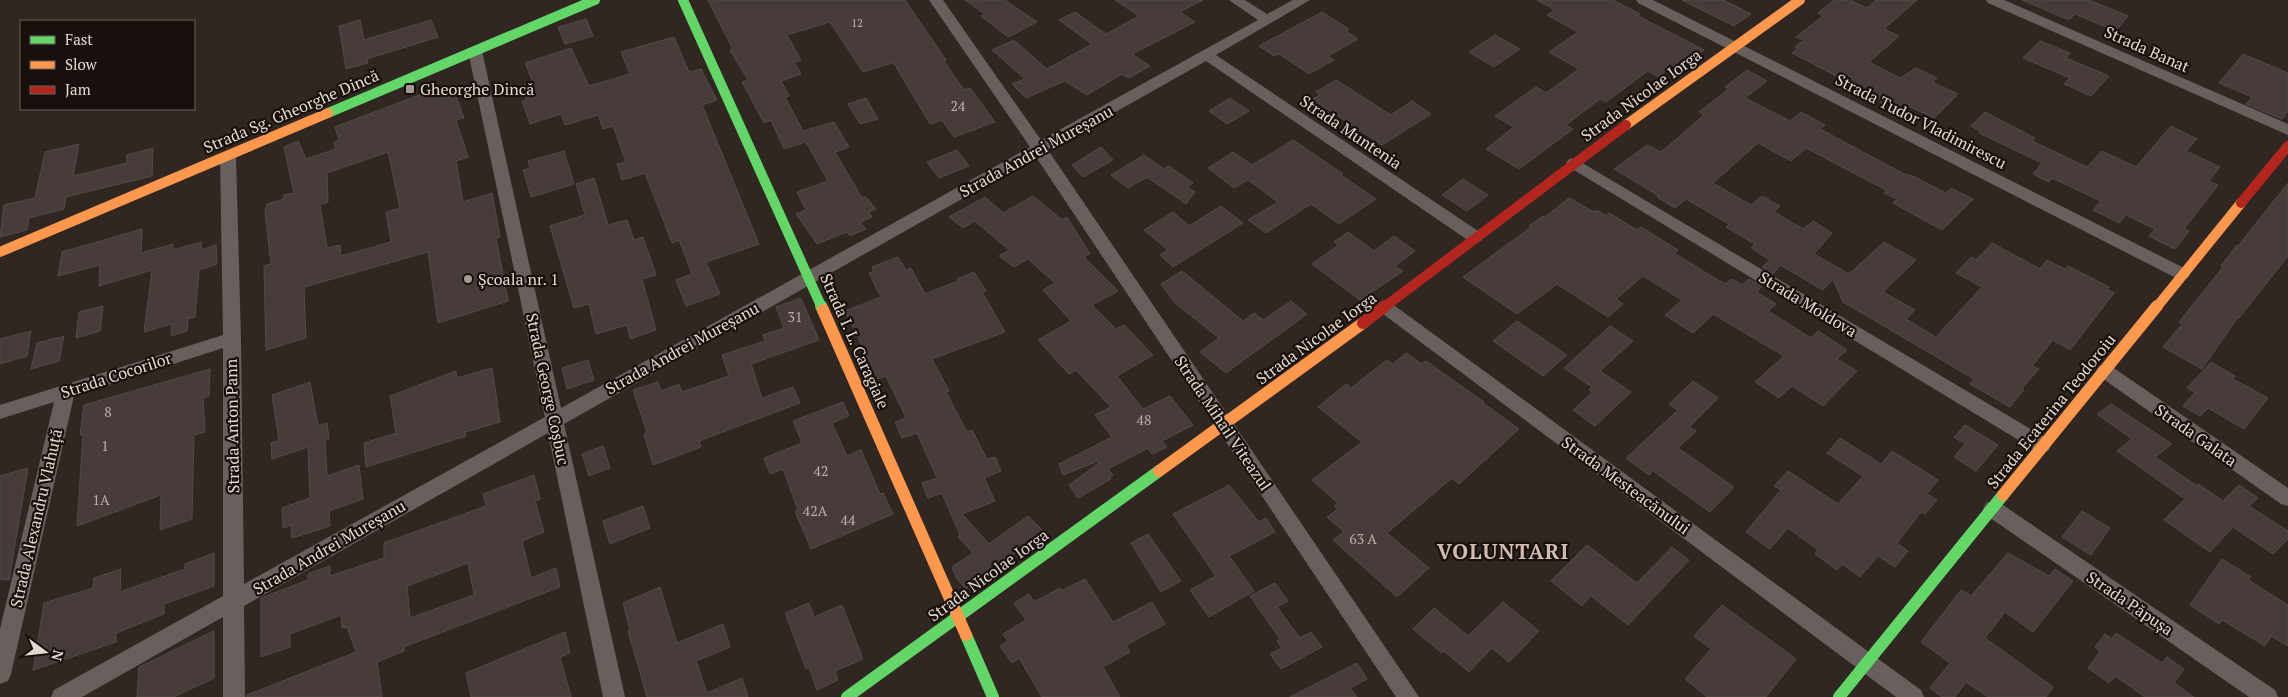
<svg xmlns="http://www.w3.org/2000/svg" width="2288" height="697" font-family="'PT Serif',serif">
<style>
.building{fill:#473c3a;stroke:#544a48;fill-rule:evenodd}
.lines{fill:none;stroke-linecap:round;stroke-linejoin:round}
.street{fill:#67605d;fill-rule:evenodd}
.fast-far1{stroke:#63d668;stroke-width:10}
.fast{stroke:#63d668;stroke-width:12}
.slow-far1{stroke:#ff974d;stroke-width:10}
.slow{stroke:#ff974d;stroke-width:12}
.jam-far1{stroke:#b3261e;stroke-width:10}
.jam{stroke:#b3261e;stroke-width:12}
.poi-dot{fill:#a59a94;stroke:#18100c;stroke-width:2}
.labels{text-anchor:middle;stroke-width:4.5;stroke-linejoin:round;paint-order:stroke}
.far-number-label{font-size:11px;fill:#bdb1ac}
.number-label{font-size:14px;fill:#bdb1ac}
.street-label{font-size:16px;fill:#e4d8d2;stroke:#18100c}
.poi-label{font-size:16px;fill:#e4d8d2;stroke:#18100c;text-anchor:start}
.district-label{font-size:21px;font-weight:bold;letter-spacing:1px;fill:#d1baaf;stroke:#18100c}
</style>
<rect width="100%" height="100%" fill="#302722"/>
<g class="building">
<polygon points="708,0 905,0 946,60 944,61 964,90 970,88 995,122 954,137 942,120 930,124 895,65 892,63 863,72 830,22 787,35 801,60 794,62 801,74 781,81 789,96 785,97 803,131 834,122 849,147 835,152 862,198 866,197 876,209 869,212 872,217 860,222 866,229 850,236 847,232 817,244 796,214 806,210 797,192 828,181 806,142 784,149 771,120 764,123 742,82 748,80 730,50 733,49"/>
<polygon points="965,0 1005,0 1037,22 1008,37 981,16 985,14"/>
<polygon points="1115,0 1203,0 1180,12 1195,22 1132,54 1150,66 1129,78 1122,74 1087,95 1065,81 1026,98 1012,84 1025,79 992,50 1014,40 1047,69 1092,44 1059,20 1075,12 1106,34 1139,16"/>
<polygon points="1537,0 1613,0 1640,14 1638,16 1704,50 1680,67 1675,64 1658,77 1648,71 1606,102 1600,99 1566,125 1573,129 1519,169 1486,149 1514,127 1495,116 1536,87 1546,93 1579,69 1549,52 1578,32 1547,15 1555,10"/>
<polygon points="1682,0 1723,0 1751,14 1734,26"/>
<polygon points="1834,0 1850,0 1867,8 1876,0 1917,0 1884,29 1899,36 1869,62 1900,78 1916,68 1937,78 1932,82 1958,94 1934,118 1906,105 1898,112 1880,102 1883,100 1792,53 1798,48 1795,47 1804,40 1796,37 1823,16 1818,13"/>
<polygon points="2022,0 2089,0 2128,16 2116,31 2075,14 2069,20"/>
<polygon points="1322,12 1349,29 1346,31 1358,39 1328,56 1334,60 1309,74 1279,54 1274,56 1259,46"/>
<polygon points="586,19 593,36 565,44 558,27"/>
<polygon points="360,20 364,40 431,20 438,37 367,59 368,63 346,69 339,26"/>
<polygon points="1495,35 1520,49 1494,67 1469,52"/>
<polygon points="674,37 689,72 701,69 717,100 702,105 759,244 706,262 720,294 686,306 676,280 692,274 679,240 672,243 645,173 622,180 617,164 626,162 613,126 603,129 598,115 565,125 561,114 530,124 522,101 527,100 520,86 533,82 525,63 571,48 589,86 630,74 621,52"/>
<polygon points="2040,41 2070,53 2066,58 2109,76 2091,96 2064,84 2070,78 2023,58"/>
<polygon points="2243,54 2288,73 2288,111 2282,119 2246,104 2252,97 2219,83"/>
<polygon points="1747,70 1767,81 1745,98 1790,121 1801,112 1825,125 1820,129 1904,174 1913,176 1946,193 1951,188 1973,199 1942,230 1893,203 1897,199 1884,193 1886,190 1806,148 1791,161 1758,143 1713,183 1751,205 1762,196 1780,206 1774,212 1803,229 1813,221 1832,233 1814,254 1849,274 1884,242 1916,260 1883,292 1915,310 1906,319 1936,337 1982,287 1956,273 1971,257 1976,260 1992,243 2040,269 2047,260 2065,269 2068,266 2109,287 2107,289 2114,293 2070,350 2053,340 2032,366 2039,369 2022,388 2024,389 2010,407 1970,384 1974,379 1843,302 1833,279 1823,290 1780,265 1773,274 1762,267 1770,260 1751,248 1755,244 1726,227 1729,224 1686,199 1675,208 1657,197 1659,196 1614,169 1647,145 1661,152 1704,115 1699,112 1729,89 1725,87"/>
<polygon points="1336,80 1391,115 1412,101 1431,114 1382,145 1312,99 1320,95 1316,92"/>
<path d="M453,88L464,118L456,120L468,157L456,161L463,202L492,193L500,237L496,238L508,301L438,323L428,252L304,287L306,338L266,350L264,266L271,264L265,212L267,204L284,199V195L294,193L284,147L298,141L306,159L336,149L334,143L339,140L335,127L427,92L430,96ZM388,152L400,208L386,212L391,242L341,256L340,245L327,248L320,205L328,202L327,173Z"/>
<polygon points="866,98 878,119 860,124 848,104"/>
<polygon points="1230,98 1249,111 1227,124 1209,111"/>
<polygon points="1985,112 2035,138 2032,141 2087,167 2102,151 2136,167 2171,126 2197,139 2186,151 2220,167 2209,181 2218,185 2184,229 2189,231 2175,249 2149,236 2155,229 2126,215 2119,223 2093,210 2101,201 2052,178 2049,182 2033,174 2042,163 1979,133 1980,131 1971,126"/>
<polygon points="1293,140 1343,174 1341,175 1376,199 1339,224 1311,204 1266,233 1248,220 1278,202 1248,180 1234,188 1208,168 1233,152 1252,165"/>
<polygon points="79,144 73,176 127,163 127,155 153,148 152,176 66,197 64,209 29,218 27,230 0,237 4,205 35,198 45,152"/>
<polygon points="1101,147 1113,160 1083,177 1072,165"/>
<polygon points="957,150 969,166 939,178 927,162"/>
<polygon points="564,151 574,184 531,197 523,170 530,168 528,161"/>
<polygon points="1144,155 1164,169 1169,166 1193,183 1187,187 1195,192 1186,204 1147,177 1128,188 1111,175"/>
<polygon points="594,178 608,225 627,220 634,240 643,237 656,275 642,279 656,330 630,339 627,325 596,334 589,304 574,308 550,226 585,215 576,184"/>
<polygon points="1463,179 1488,195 1467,211 1442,195"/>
<polygon points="2288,183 2288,256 2239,318 2238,317 2202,369 2163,347 2182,324 2179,322 2223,267 2221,266 2237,245 2238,246"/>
<polygon points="1033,196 1062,220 1067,217 1090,254 1084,257 1118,291 1092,305 1116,329 1124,325 1153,355 1117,376 1143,409 1170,396 1193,425 1162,441 1167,447 1152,454 1148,448 1108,469 1113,475 1110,477 1111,479 1078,498 1069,485 1099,463 1098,461 1063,475 1059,464 1112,437 1095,415 1111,407 1076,370 1069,374 1038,340 1071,321 1043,290 1055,283 1028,259 1014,267 999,256 1009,250 975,221 963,228 949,217 985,197 1003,213"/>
<polygon points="1569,198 1594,212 1597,210 1606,216 1609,213 1637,230 1641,227 1678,250 1674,253 1718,280 1726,284 1732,279 1742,285 1749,279 1762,286 1757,292 1776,304 1768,311 1811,338 1818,331 1847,350 1837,359 1857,371 1823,406 1792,386 1779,398 1755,382 1784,356 1713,314 1693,333 1665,315 1682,300 1643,276 1616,299 1623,304 1608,317 1557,284 1517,314 1463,277 1531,227 1529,226 1543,216 1545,217"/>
<polygon points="1221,206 1243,223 1173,267 1160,255 1168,250 1144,230 1173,212 1189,226"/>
<polygon points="142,229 141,253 173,244 173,250 201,242 201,250 216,245 217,264 199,270 195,317 188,319 187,331 171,336 172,324 144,332 152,270 99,286 100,265 58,276 62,252"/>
<polygon points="1348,232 1374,251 1394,236 1415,251 1395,266 1403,271 1360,300 1312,264 1339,245 1334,242"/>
<polygon points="898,257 906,270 911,268 925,294 958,281 957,279 974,272 986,291 982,292 1005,332 932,359 949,391 946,392 967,432 972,430 987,459 995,457 1001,471 984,478 995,501 962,514 989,544 1028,516 1047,535 1029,548 1026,545 966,589 957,579 952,567 973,553 958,537 960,535 942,493 928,498 922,483 937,478 917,433 902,438 895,422 906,418 886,376 878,379 845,311 881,297 869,273 874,272 872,267"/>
<polygon points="1182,271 1243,321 1254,313 1263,320 1291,301 1307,314 1226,373 1200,352 1219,338 1174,302 1161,284"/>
<polygon points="801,298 819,340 751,364 762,398 793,387 800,403 699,441 701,447 653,465 644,434 647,432 633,390 658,382 661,391 679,384 682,392 729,376 722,355 765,341 763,335 784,328 776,307"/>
<polygon points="103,306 100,331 76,338 79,312"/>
<polygon points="1517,321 1567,355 1543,376 1493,341"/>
<polygon points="1610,326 1633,341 1600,371 1631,392 1595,426 1573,410 1593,392 1589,390 1592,387 1564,368"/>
<polygon points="31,331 27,356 0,364 0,339"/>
<polygon points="64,336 59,361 31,369 37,343"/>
<polygon points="1406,353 1422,364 1426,361 1484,402 1483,403 1519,429 1459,484 1452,478 1387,533 1429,568 1397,597 1333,540 1344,532 1327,517 1338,509 1334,506 1338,503 1312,480 1362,442 1318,407 1346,384 1351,388 1387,360 1393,364"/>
<polygon points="588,360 594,380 567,389 562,368"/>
<polygon points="2211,362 2235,376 2233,379 2268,398 2244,429 2208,408 2200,416 2183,406 2195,392 2187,388"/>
<polygon points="492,368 500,422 465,432 466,436 366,467 364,443 396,433 390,396 456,371 457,378"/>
<polygon points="210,369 209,396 203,398 205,432 194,435 192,519 160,530 161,495 77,526 83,434 80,435 84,405"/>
<polygon points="1693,381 1718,398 1689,427 1696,431 1678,448 1734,487 1710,512 1653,471 1649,475 1626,458 1678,410 1669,404"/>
<polygon points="310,382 318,426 327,423 329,439 325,440 327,476 359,465 363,499 329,511 330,526 292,538 291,525 283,528 282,508 310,498 308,447 272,459 271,443 279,440 272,395"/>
<polygon points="843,402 849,416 832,423 847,456 861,450 880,494 883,493 893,514 811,549 795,511 798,510 783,469 770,474 764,458 802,443 793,421"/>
<polygon points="2111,404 2172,444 2155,457 2197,486 2198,484 2223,501 2239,485 2258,498 2249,506 2288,531 2288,539 2273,554 2233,527 2210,552 2164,520 2185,499 2117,451 2132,439 2097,414"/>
<polygon points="1965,425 1998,445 1976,471 1954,457 1965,444 1954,437"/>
<polygon points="1840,438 1881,464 1892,451 1938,480 1927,494 1937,500 1925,514 1921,512 1897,543 1908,551 1895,567 1878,556 1860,577 1842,564 1837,570 1815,554 1818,550 1788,528 1770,549 1746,532 1781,490 1774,486 1788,471 1838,504 1863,476 1827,453"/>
<polygon points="603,446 610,468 589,476 582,454"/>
<polygon points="28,468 9,580 0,579 0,476"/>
<path d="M534,475L540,499L535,501L544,532L522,541L531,578L556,568L560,587L404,647V651L377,662L382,697H247V695L356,652L347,627L342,628L341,615L290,634V647L261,657V598L308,580V574L330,566V576L384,558V543L486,506L483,494ZM468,563L474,595L410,618L407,586Z"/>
<polygon points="1229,485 1259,522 1266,518 1275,532 1229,556 1254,591 1209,617 1190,590 1216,576 1173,514"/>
<polygon points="643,506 650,528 610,544 603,521"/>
<polygon points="2082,511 2110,528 2091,555 2062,537"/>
<polygon points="1148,534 1181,581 1161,592 1131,543"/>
<polygon points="1587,545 1637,583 1672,547 1689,560 1628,625 1591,596 1582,606 1551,581"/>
<polygon points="214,553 214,586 164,604 164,614 116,633 116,642 33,670 44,603 93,588 94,578 121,569 120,592 185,569 185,564"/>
<polygon points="2008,553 2049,576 2055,569 2073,581 2033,632 2005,612 1985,638 2053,687 2046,697 1988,697 1966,682 1955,697 1942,697 1930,688 1950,663 1921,642 1961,590 1971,596"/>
<polygon points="2222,559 2251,577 2248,580 2288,605 2288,646 2271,636 2265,646 2222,620 2219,624 2190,605"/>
<polygon points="1085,579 1113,622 1152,602 1165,624 1126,645 1130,652 1103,667 1120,697 1042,697 1019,658 1012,663 1000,646 1008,641 1003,634 1026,620 1014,603 1029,594 1034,602 1060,588 1061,591"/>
<polygon points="1275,583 1288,601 1277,607 1300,638 1311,632 1322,647 1281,669 1270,654 1282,648 1277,641 1280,639 1250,596"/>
<polygon points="660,587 677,643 723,624 730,647 696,661 707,693 742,678 748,697 647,697 628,631 630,630 623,603"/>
<polygon points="1503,602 1539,631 1509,662 1492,648 1469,672 1444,651 1442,653 1413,629 1434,608 1468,636"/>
<polygon points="809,603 814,617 842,605 863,659 835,671 838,680 817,690 809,667 806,669 785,613"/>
<polygon points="1722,605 1796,659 1766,697 1707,697 1685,679 1711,649 1694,636"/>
<polygon points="214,631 214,678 174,697 137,697 139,667"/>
<polygon points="565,632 570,653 560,657 571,697 471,697 466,673"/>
<polygon points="2116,633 2162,663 2167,657 2184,669 2174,683 2194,697 2145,697 2115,676 2109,683 2088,668 2100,651 2095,647 2105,634 2112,639"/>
<polygon points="1357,663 1367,679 1350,688 1357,697 1290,697"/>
</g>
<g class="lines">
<g class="street">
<polygon points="929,0 943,0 1041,140 1258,20 1229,0 1245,0 1267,14 1293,0 1310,0 1216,55 1481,233 1483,237 1481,241 1475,243 1469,241 1206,61 1048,150 1419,697 1396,697 1036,157 564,424 625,697 603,697 548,433 244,606 245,697 223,697 223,617 82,697 51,697 54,690 223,596 223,348 74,396 11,674 8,681 0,684 0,629 54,402 0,419 0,405 223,335 220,156 223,152 233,152 236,156 241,339 244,584 545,417 468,51 470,48 475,47 482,51 561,408 1030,147"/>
<polygon points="1636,0 1653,0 2188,270 2190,274 2188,278 2182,280 2176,278 1638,3"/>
<polygon points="1986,0 2004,0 2288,124 2288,135 1988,3"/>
<polygon points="1574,158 2049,440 2051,445 2049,450 2042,453 2035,450 1569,167 1566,163 1569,159"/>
<polygon points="1385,301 1391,303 1921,690 1924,697 1896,697 1379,311 1376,307 1379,303"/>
<polygon points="2105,364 2111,366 2288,488 2288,506 2281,504 2099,376 2096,371 2099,366"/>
<polygon points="1993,501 2000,503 2275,690 2278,697 2249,697 1986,515 1983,509 1986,503"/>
</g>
<g class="fast-far1">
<polyline points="683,0 822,308"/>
<polyline points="328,113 595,0"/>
</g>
<g class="fast">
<polyline points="821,306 823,310"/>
<polyline points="966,635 993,697"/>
<polyline points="847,697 1159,471"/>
<polyline points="1839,697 2003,495"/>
</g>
<g class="slow-far1">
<polyline points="1626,125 1800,0"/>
<polyline points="0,252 328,113"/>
<polyline points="2156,308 2241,203"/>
</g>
<g class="slow">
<polyline points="823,310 966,635"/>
<polyline points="1159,471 1363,323"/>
<polyline points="2003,495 2157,306"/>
</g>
<g class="jam-far1">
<polyline points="2241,203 2288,146"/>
<polyline points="1383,308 1626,125"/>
</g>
<polyline class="jam" points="1363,323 1385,306"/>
</g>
<g class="poi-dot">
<rect x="405" y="84" width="10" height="10" rx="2.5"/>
<circle cx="468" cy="279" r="5"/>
</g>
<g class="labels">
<g class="far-number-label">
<text x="857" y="27">12</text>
</g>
<g class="number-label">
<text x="958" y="111">24</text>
<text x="795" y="322">31</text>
<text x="108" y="417">8</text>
<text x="1144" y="425">48</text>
<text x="105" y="451">1</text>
<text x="821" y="476">42</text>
<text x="101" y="505">1A</text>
<text x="815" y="516">42A</text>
<text x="848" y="525">44</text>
<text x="1363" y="544">63 A</text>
</g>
<g class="street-label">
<text transform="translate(2147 49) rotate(24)" y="6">Strada Banat</text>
<text transform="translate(1641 95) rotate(-36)" y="6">Strada Nicolae Iorga</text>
<text transform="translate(291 111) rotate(-23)" y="6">Strada Sg. Gheorghe Dincă</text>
<text transform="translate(1921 121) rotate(27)" y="6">Strada Tudor Vladimirescu</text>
<text transform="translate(1351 132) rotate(34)" y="6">Strada Muntenia</text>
<text transform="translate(1036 151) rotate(-29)" y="6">Strada Andrei Mureșanu</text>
<text transform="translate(1808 304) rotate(31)" y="6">Strada Moldova</text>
<text transform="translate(1316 338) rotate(-36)" y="6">Strada Nicolae Iorga</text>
<text transform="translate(855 341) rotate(66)" y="6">Strada I. L. Caragiale</text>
<text transform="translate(682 348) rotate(-29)" y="6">Strada Andrei Mureșanu</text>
<text transform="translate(116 375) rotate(-18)" y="6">Strada Cocorilor</text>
<text transform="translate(548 389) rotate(78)" y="6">Strada George Coșbuc</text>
<text transform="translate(2051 411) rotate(-51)" y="6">Strada Ecaterina Teodoroiu</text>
<text transform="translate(1223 423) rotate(56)" y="6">Strada Mihail Viteazul</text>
<text transform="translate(232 426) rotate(-91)" y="6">Strada Anton Pann</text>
<text transform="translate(2196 435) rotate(35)" y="6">Strada Galata</text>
<text transform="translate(1626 485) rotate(36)" y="6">Strada Mesteacănului</text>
<text transform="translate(36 518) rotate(-77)" y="6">Strada Alexandru Vlahuță</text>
<text transform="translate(329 547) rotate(-30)" y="6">Strada Andrei Mureșanu</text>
<text transform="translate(988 575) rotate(-36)" y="6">Strada Nicolae Iorga</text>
<text transform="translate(2130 603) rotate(34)" y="6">Strada Păpușa</text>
</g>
<g class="poi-label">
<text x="420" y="95">Gheorghe Dincă</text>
<text x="478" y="285">Școala nr. 1</text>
</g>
<g class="district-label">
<text x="1503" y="559">VOLUNTARI</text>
</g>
</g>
<rect x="20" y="20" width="175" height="90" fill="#18100c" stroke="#6a605b"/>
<rect x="30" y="36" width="25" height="8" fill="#63d668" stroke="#6a605b"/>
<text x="65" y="45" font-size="15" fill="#e4d8d2">Fast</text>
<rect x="30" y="61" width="25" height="8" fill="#ff974d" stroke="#6a605b"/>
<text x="65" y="70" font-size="15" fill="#e4d8d2">Slow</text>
<rect x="30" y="86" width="25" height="8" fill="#b3261e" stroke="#6a605b"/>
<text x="65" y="95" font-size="15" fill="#e4d8d2">Jam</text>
<g transform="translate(45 652) rotate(105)" stroke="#18100c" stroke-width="4" paint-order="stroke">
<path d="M0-4L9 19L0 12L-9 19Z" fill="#e4d8d2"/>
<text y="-8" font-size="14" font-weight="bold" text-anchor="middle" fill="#e4d8d2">N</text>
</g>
</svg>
